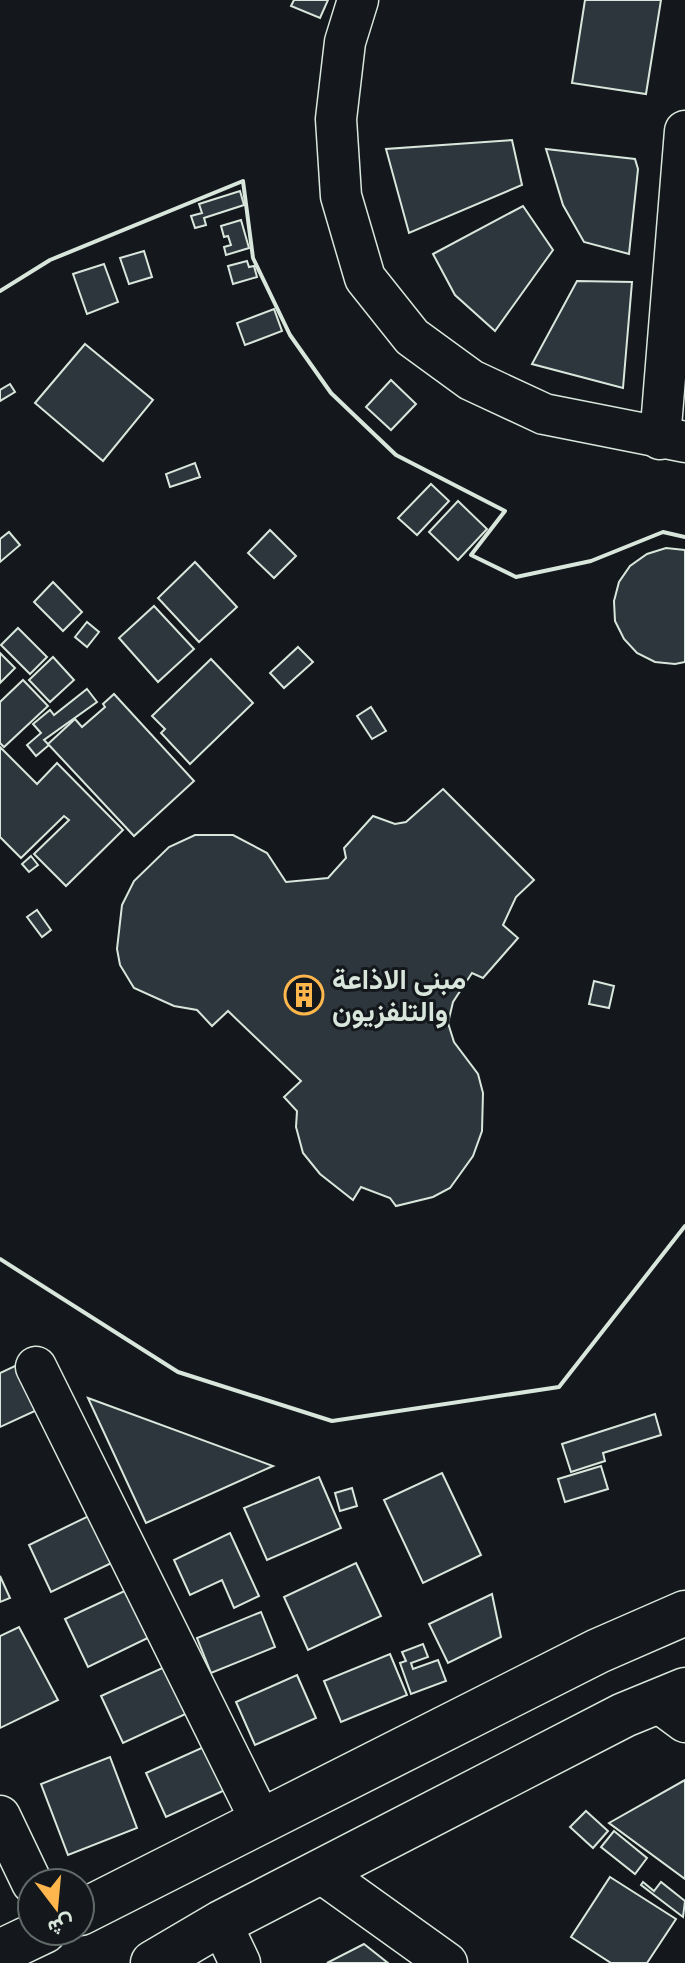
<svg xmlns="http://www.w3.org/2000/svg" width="685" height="1963" font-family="Figtree,Vazirmatn,sans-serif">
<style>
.building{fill:#2c363c;stroke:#d8e6dc;stroke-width:2}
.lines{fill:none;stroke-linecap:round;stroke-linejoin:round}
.minor-casing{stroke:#d8e6dc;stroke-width:43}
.major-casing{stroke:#d8e6dc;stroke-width:47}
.minor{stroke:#14181c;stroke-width:40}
.major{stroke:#14181c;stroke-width:44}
.wall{stroke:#d8e6dc;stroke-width:4}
.labels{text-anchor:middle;stroke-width:6;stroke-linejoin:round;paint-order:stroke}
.poi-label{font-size:28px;font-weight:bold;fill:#d8e6dc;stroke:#14181c;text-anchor:start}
</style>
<rect width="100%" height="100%" fill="#14181c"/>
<g class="building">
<polygon points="294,0 328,0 320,18 291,6"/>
<polygon points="585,0 661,0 646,94 572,83"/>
<polygon points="512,140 522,185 409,233 386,149"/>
<polygon points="546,149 635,159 638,169 629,254 584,242 563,205"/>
<polygon points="240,191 244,205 204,218 206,225 195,228 191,216 202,213 199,204"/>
<polygon points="523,206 553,250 495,331 455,295 433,254"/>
<polygon points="241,220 249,248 226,255 224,247 231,245 228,236 224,237 221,226"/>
<polygon points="144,251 152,277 129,284 120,258"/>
<polygon points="247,261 249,267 254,266 257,277 233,284 228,266"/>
<polygon points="104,264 118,302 87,314 73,274"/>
<polygon points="577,281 632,282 623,388 532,364"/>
<polygon points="274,309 282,331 245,345 237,323"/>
<polygon points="85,344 153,400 103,461 35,403"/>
<polygon points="391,380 416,404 391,430 366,407"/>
<polygon points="10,384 15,392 0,401 0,390"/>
<polygon points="195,463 200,477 170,487 166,474"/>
<polygon points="431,484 449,501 417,535 398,518"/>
<polygon points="458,501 487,529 458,560 429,532"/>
<polygon points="270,530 296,556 274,578 248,553"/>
<polygon points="9,532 20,545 0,562 0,539"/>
<polygon points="666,548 685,550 685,662 675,664 655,662 637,653 624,639 615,621 614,601 619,582 630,566 647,554"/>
<polygon points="195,562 237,607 199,642 158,598"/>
<polygon points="53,582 82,612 63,631 34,602"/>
<polygon points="154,606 194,649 158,682 119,638"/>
<polygon points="87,622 99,632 87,647 75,637"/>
<polygon points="18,628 47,657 30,674 1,645"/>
<polygon points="298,647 313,662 284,688 270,673"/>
<polygon points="0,653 15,668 0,683"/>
<polygon points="53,657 74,680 50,702 29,680"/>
<polygon points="211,659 253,703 190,764 161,733 165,729 152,716"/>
<polygon points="23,680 48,706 4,747 0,743 0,702"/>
<polygon points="87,689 97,702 44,740 49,745 36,756 27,745 41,733 33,724 50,710 54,715"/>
<polygon points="114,694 194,781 134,836 48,744 75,719 82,727 105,707 103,704"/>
<polygon points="371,707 386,731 372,739 357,716"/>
<polygon points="0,747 37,784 57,763 123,830 66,886 34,854 69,820 64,816 21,858 0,837"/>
<polygon points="443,789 534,880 516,897 503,925 518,938 483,978 472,973 453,1002 448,1023 454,1042 478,1074 483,1093 482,1131 473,1156 450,1188 433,1197 396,1206 390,1198 361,1187 353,1200 320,1174 303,1153 296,1127 297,1111 284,1097 301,1081 228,1011 212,1026 197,1010 174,1006 134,988 120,965 117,949 122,905 134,881 169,847 195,835 233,835 267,853 286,882 328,878 346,858 344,848 373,816 395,824 406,822"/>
<polygon points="31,856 38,865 29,872 22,864"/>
<polygon points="37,910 51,930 42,937 27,917"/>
<polygon points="594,981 614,986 609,1008 589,1004"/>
<polygon points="17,1365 37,1410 0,1427 0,1373"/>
<polygon points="88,1398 273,1466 146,1523"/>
<polygon points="655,1414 661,1435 603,1453 605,1461 571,1472 562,1444"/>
<polygon points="601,1466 608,1489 565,1502 558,1479"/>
<polygon points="442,1473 481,1555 423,1583 384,1500"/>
<polygon points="319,1477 341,1528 267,1560 244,1508"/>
<polygon points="352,1488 357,1506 340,1511 335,1493"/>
<polygon points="99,1511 122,1558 51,1592 29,1545"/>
<polygon points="230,1533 259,1596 234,1608 222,1580 190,1595 174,1560"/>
<polygon points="356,1563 381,1616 308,1650 284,1597"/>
<polygon points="0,1576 10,1598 0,1602"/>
<polygon points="135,1586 158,1633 88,1667 65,1619"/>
<polygon points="492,1594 501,1637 448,1663 429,1624"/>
<polygon points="261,1612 275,1647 211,1673 197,1638"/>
<polygon points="19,1627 58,1700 0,1728 0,1636"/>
<polygon points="423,1644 428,1657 411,1663 413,1669 438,1660 446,1681 411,1694 400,1663 406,1661 402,1652"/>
<polygon points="390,1654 407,1695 341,1722 324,1681"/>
<polygon points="171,1664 192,1711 123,1743 101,1696"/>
<polygon points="297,1675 316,1718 255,1745 236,1702"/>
<polygon points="217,1741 236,1785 166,1817 146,1773"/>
<polygon points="110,1757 137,1828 68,1855 41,1784"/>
<polygon points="685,1780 685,1879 609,1823"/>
<polygon points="586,1811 608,1831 593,1848 570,1827"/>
<polygon points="614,1831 647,1858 635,1874 601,1847"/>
<polygon points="610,1877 676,1919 647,1963 611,1963 571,1937"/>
<polygon points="643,1882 654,1891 661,1882 685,1901 683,1917 641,1885"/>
<polygon points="364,1944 388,1963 327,1963"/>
</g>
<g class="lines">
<g class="minor-casing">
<g id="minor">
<polyline points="358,0 345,42 336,119 341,196 365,278 412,337 471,380 544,414 685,442"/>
<polyline points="660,439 685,131"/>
<polyline points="36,1367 261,1821"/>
<polyline points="658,1702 685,1722"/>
<polyline points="0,1816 32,1883"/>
<polyline points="320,1872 447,1963"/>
<polyline points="221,1923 240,1963"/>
</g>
</g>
<g class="major-casing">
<g id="major">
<polyline points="80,1913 598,1651 685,1613"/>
<polyline points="0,1952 44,1931"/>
<polyline points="153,1963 221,1923 624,1715 685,1690"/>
</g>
</g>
<use href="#minor" class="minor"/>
<use href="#major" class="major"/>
<g class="wall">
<polyline points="0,291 50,260 243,181 253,258 290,335 331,393 396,455 505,511 471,555 516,577 591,561 663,532 685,537"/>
<polyline points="0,1259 178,1372 332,1421 559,1387 685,1226"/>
</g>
</g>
<defs>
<g id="building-ring" transform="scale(2)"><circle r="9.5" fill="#14181c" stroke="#ffb74d" stroke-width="1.5"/><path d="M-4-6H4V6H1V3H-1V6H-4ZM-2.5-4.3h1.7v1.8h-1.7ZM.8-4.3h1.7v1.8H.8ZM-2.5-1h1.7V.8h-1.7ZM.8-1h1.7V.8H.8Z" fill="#ffb74d"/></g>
</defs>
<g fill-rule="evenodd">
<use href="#building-ring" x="304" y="995"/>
</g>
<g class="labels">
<g class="poi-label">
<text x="332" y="989">مبنى الاذاعة<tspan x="332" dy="32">والتلفزيون</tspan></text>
</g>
</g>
<g transform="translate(56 1907) rotate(164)"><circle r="38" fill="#14181c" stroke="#626a69" stroke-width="2"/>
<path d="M0-6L14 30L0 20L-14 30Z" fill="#ffb74d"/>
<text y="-12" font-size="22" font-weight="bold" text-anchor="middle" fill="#d8e6dc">ش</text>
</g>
</svg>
